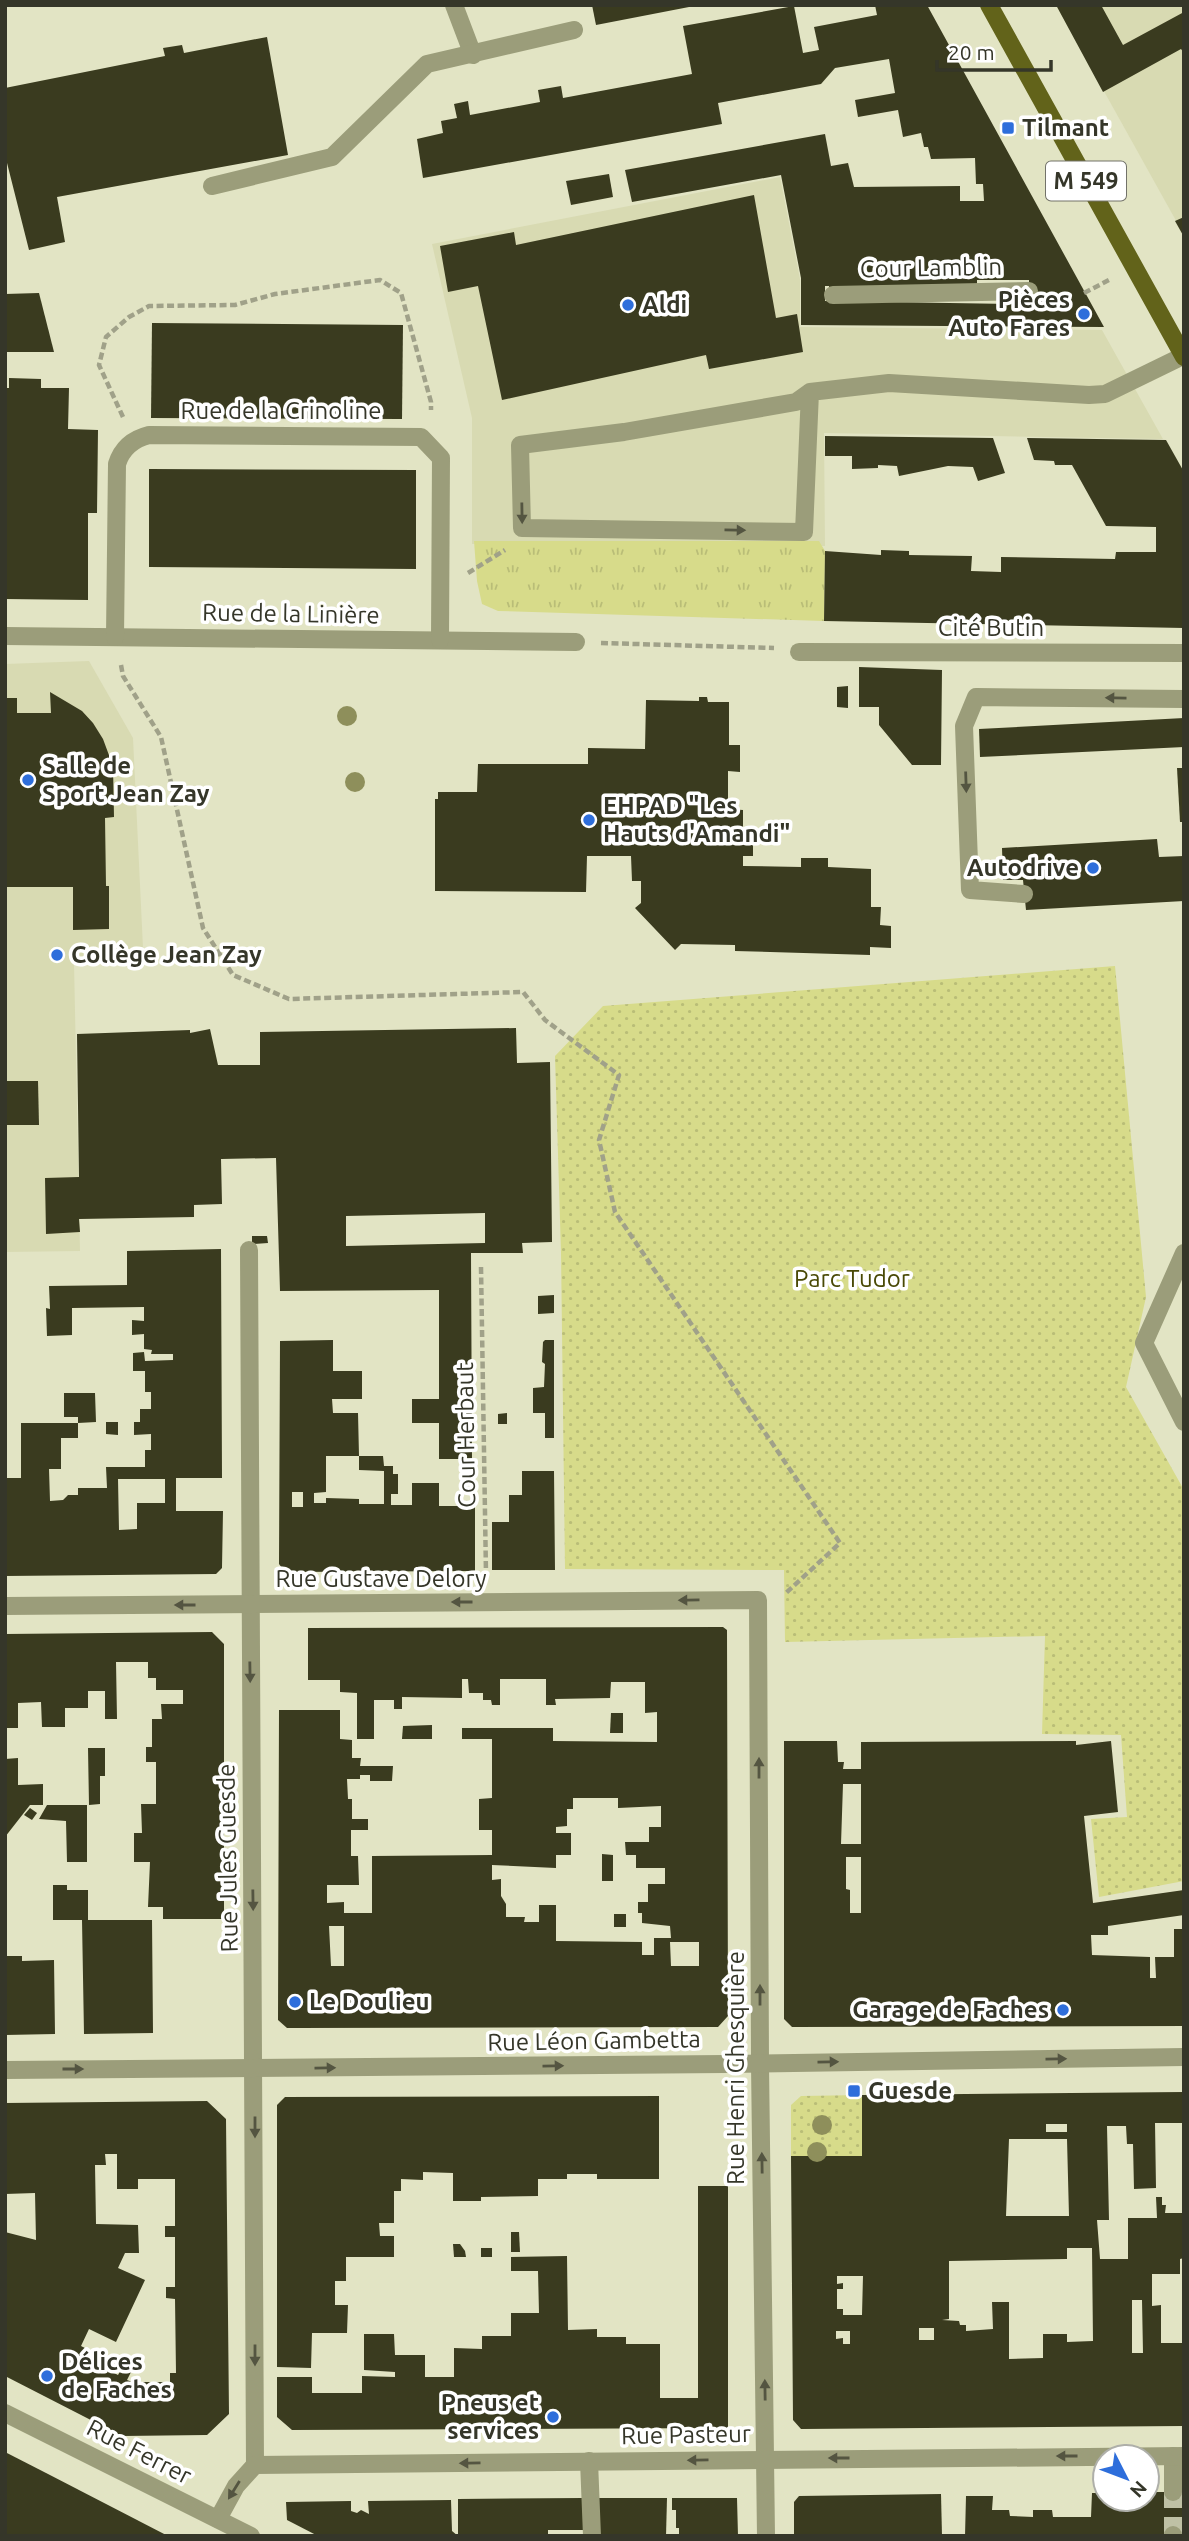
<svg xmlns="http://www.w3.org/2000/svg" width="1189" height="2541" font-family="Ubuntu,sans-serif">
<style>
.built{fill:#d8dab2}
.grass{fill:url(#grass-tufts)}
.park{fill:url(#park-dots)}
.building{fill:#3a3b1f;fill-rule:evenodd}
.lines{fill:none;stroke-linecap:round;stroke-linejoin:round}
.minor-tunnel{stroke:#bfc1a5;stroke-width:18;stroke-dasharray:18 9;stroke-linecap:butt}
.path{stroke:#a0a189;stroke-width:4.5;stroke-dasharray:7 3.5;stroke-linecap:butt}
.service{stroke:#9b9d7a;stroke-width:18}
.minor{stroke:#9b9d7a;stroke-width:18}
.tertiary{stroke:#9b9d7a;stroke-width:18}
.primary{stroke:#62631a;stroke-width:18}
.tree{fill:#8e8f5b}
.oneway{fill:#545541}
.poi-dot{fill:#2e6edb;stroke:#fff;stroke-width:2.5}
.labels{text-anchor:middle;stroke-width:7;stroke-linejoin:round;paint-order:stroke}
.shield{fill:#fff;stroke:#727269;stroke-width:2}
.shield-label{font-size:23px;font-weight:bold;fill:#353629}
.poi-label{font-size:24px;font-weight:bold;fill:#353629;stroke:#fff;text-anchor:start}
.street-label{font-size:24px;fill:#353629;stroke:#fff}
.park-label{font-size:24px;fill:#494905;stroke:#fff}
</style>
<defs>
<pattern id="grass-tufts" width="24" height="20" patternUnits="userSpaceOnUse" patternTransform="scale(1.75)"><rect width="24" height="20" fill="#d7db8a"/><path d="M3 7l-1-3M5 7V3M7 7l1-3M15 17l-1-3M17 17v-4M19 17l1-3" fill="none" stroke="#b9bd77"/></pattern>
<pattern id="park-dots" width="8" height="8" patternUnits="userSpaceOnUse" patternTransform="scale(1.75)"><rect width="8" height="8" fill="#d7db8a"/><path d="M2 2h.1M6 6h.1" fill="none" stroke="#b9bd77" stroke-width="1.8" stroke-linecap="round"/></pattern>
</defs>
<rect width="100%" height="100%" fill="#e2e4c4"/>
<g class="built">
<polygon points="1056,5 1184,5 1184,235"/>
<polygon points="780,177 800,279 800,327 1102,330 1163,439 824,433 825,546 472,544 472,418 432,244"/>
<polygon points="89,661 133,738 143,948 74,963 80,1251 5,1252 5,664"/>
</g>
<polygon class="grass" points="474,541 819,541 825,551 824,621 498,611 482,604 477,581"/>
<g class="park">
<polygon points="1115,966 1146,1297 1126,1387 1184,1490 1184,1881 1099,1897 1091,1819 1127,1817 1121,1735 1042,1734 1045,1636 785,1642 784,1570 565,1569 561,1253 555,1056 603,1006"/>
<polygon points="862,2095 862,2156 791,2156 791,2105 801,2096"/>
</g>
<g class="building">
<polygon points="592,5 689,5 689,7 596,25"/>
<path d="M875,5H927L1104,327L801,325V278L781,175L632,202L625,170L825,134L831,166L848,163L854,187L960,186V201H984L983,184H976L975,158L931,159L928,147H924L921,133L903,137L898,110L858,117L855,100L895,93L889,59L835,68L821,84L718,103L722,124L423,178L417,139L443,133L441,121L457,118L454,104L468,101L470,115L540,102L538,90L561,86L563,98L692,74L683,26L794,6L803,53L819,50L814,27L877,15ZM977,280H1029V298H1010L1011,304L825,301V286H829V291L977,287Z"/>
<polygon points="1056,5 1101,5 1123,45 1184,12 1184,53 1181,49 1103,92"/>
<polygon points="267,37 288,155 57,197 65,242 29,250 5,155 5,88 165,56 163,48 182,45 184,53"/>
<polygon points="609,174 613,197 571,205 566,181"/>
<polygon points="754,195 776,318 797,314 803,352 709,369 706,355 502,400 478,286 448,292 440,246 514,232 516,245"/>
<polygon points="1184,217 1184,237 1175,221"/>
<polygon points="39,293 54,352 5,352 5,294"/>
<polygon points="152,323 403,325 402,419 151,418"/>
<polygon points="9,378 41,379 41,388 69,388 68,429 98,430 97,513 88,513 88,600 5,599 5,388 9,388"/>
<polygon points="825,436 993,438 1005,473 978,481 973,467 948,466 899,476 897,466 878,465 878,468 852,469 852,456 825,456"/>
<polygon points="1027,438 1166,440 1184,472 1184,628 824,621 825,551 881,555 881,550 909,551 909,555 972,556 971,571 1001,572 1001,557 1115,559 1116,552 1156,552 1156,527 1106,526 1072,465 1055,465 1054,461 1034,460"/>
<polygon points="149,469 416,470 416,569 149,567"/>
<polygon points="859,667 942,670 941,765 912,765 879,725 879,707 859,707"/>
<polygon points="848,686 848,708 837,707 837,687"/>
<polygon points="50,692 82,711 93,723 103,739 113,766 114,817 105,818 106,886 109,886 109,929 73,930 73,887 5,887 5,698 17,698 17,713 51,713"/>
<polygon points="699,697 707,697 708,702 729,702 729,745 740,745 740,772 728,771 728,809 743,810 743,831 750,831 753,834 753,856 743,856 743,866 801,867 801,858 828,858 828,867 871,869 871,907 881,907 880,925 891,926 891,948 870,947 870,955 735,951 735,945 681,944 675,950 635,908 641,903 641,881 632,881 631,856 587,856 586,892 435,891 435,799 438,799 438,792 477,792 478,764 588,764 588,748 645,749 646,700 699,701"/>
<polygon points="1184,718 1184,747 980,757 979,729"/>
<polygon points="1177,768 1184,768 1184,822 1180,822"/>
<polygon points="1157,839 1159,857 1184,856 1184,901 1026,910 1023,880 1003,880 1002,848"/>
<path d="M516,1028L517,1063L550,1062L552,1242L522,1243L523,1253H471L472,1459H439V1423H412V1399H439V1290L280,1291L276,1158L221,1159L222,1204L194,1205V1217L79,1219L80,1232L46,1234L45,1178L79,1177L77,1034L190,1030V1033L210,1029L218,1065H260V1032ZM485,1213V1243L346,1246V1216Z"/>
<polygon points="5,1081 38,1081 39,1125 5,1125"/>
<polygon points="252,1236 267,1236 268,1243 252,1244"/>
<path d="M221,1249L222,1478H176V1511H223L222,1568L216,1574L5,1576V1478H21V1423H78V1417H64V1393H95L96,1422L78,1423V1438H61V1469H49L50,1501L63,1500L68,1495H78V1488H107L106,1467H145V1450H151V1434L134,1435V1422H140V1409H151V1392H145V1371H133V1353L144,1352L145,1361L173,1360V1354H151L152,1350L144,1349V1334L132,1335V1320L144,1321V1307L72,1308V1335L47,1336L46,1308L50,1309L49,1286L127,1285V1251ZM118,1479H165V1503H137V1529L119,1530Z"/>
<polygon points="554,1295 554,1313 538,1314 538,1296"/>
<path d="M333,1340V1371H362V1399H332L333,1413H358L359,1456H383L384,1466H393V1474H398V1494H391V1505H412V1483H439V1506H475V1571L285,1572L279,1564L280,1341ZM326,1456H359V1470L384,1471V1504H359V1499L326,1498V1503H314V1493L326,1492ZM292,1492H303V1507H292Z"/>
<polygon points="545,1340 554,1340 554,1438 545,1438 545,1413 533,1413 533,1388 544,1387 545,1364 542,1362 543,1342"/>
<polygon points="507,1413 507,1424 498,1424 498,1414"/>
<polygon points="106,1422 118,1422 118,1435 106,1434"/>
<polygon points="522,1471 554,1471 555,1570 492,1570 492,1522 509,1522 509,1495 522,1495"/>
<path d="M723,1627L727,1630L728,2016L718,2027L296,2028H287L278,2020L279,1710H340V1739L352,1740V1758H361L360,1766H393L392,1781H370V1775H360V1779H347L348,1799H352V1819H368V1830H351V1856H358L359,1885H327V1903L344,1902V1913H372V1856L492,1855V1830H479V1799L492,1798V1739H462V1728H553V1741L657,1742V1712L645,1713V1682H611L610,1698L555,1699L556,1705H546V1679H500V1705H492L491,1700H483V1693H469L468,1679H462V1698L402,1697V1709H394V1700H374V1739H357V1693L340,1692V1680H308V1628ZM573,1798H618V1808L661,1806V1827H649V1842H625L626,1855H636V1868H665V1884H648V1902H638V1913H642V1923L670,1926L671,1938H654V1955H642V1942L556,1941V1905H539V1922H524L525,1917H506V1904L501,1896V1879L492,1880V1865L556,1868V1855H571V1833H556V1827L567,1826V1809H573ZM329,1926H344V1966H331ZM670,1942H699V1966H671Z"/>
<polygon points="212,1632 224,1644 224,1919 163,1919 163,1907 148,1907 150,1862 134,1862 134,1833 142,1833 141,1804 156,1804 156,1762 146,1762 146,1747 152,1747 152,1719 162,1719 161,1704 183,1704 183,1690 156,1690 156,1678 148,1678 148,1662 116,1662 117,1719 105,1719 105,1691 88,1691 88,1708 65,1708 65,1727 42,1727 41,1702 18,1703 18,1728 5,1728 5,1634"/>
<polygon points="611,1713 623,1713 623,1733 610,1733"/>
<polygon points="432,1725 432,1739 402,1739 403,1726"/>
<path d="M784,1741H837L838,1762H844L843,1769H861V1742L1076,1741V1745L1111,1741L1118,1812L1084,1816L1093,1903L1184,1890V1915L1108,1926V1935H1091L1092,1955L1150,1957V1978H1156L1155,1957H1174V1929H1184V2026L792,2027L784,2019ZM843,1784H861V1844H841ZM846,1857H861V1913H850V1890L846,1889Z"/>
<polygon points="88,1748 105,1748 105,1776 100,1776 100,1804 89,1805"/>
<polygon points="18,1758 18,1785 43,1784 43,1805 30,1805 5,1837 5,1759"/>
<polygon points="47,1805 87,1805 87,1862 67,1862 66,1821 39,1819"/>
<polygon points="30,1808 37,1813 32,1820 24,1815"/>
<polygon points="602,1854 613,1855 613,1881 602,1881"/>
<polygon points="53,1885 67,1885 67,1890 88,1890 88,1920 152,1920 153,2033 84,2034 82,1920 53,1920"/>
<rect x="614" y="1914" width="12" height="13"/>
<polygon points="5,1956 22,1956 22,1961 54,1960 55,2034 5,2035"/>
<path d="M1184,2092V2123H1155L1156,2188L1134,2189L1133,2144H1127L1126,2126H1107L1109,2220H1097L1100,2259H1128V2218H1157L1156,2197H1162V2205H1166L1165,2213H1183L1184,2258L1180,2259V2274H1152V2306L1161,2305V2343H1184V2426L801,2429L793,2420L791,2156H862V2095ZM1046,2124H1067V2132H1046ZM1009,2139H1067L1069,2216H1006ZM1067,2248H1092L1093,2341L1067,2342V2334H1043V2358L1009,2359V2302H992L993,2329L966,2331V2325H960L959,2321L942,2320L949,2319V2261L1067,2259ZM837,2276H863L862,2315H843V2309H837V2289H843V2283L837,2284ZM1132,2300H1142L1143,2353H1132ZM919,2328H934V2340H919ZM836,2331H850V2344H843V2338L836,2339Z"/>
<polygon points="659,2096 659,2179 597,2179 597,2174 567,2174 567,2179 538,2179 538,2196 481,2197 481,2201 453,2201 453,2173 423,2172 423,2180 401,2179 401,2191 394,2191 394,2223 379,2223 380,2236 394,2236 394,2257 346,2257 346,2281 335,2281 335,2305 348,2305 347,2333 312,2333 311,2368 277,2367 277,2105 285,2097"/>
<path d="M207,2101L226,2119L229,2414L207,2435L122,2436L5,2376V2232L36,2240L35,2193L5,2194V2103ZM105,2154H117V2189H138V2179H175V2226H165V2237H175V2287H166V2298L175,2299L176,2373H170V2382H132L127,2380L131,2372L122,2368L118,2375L83,2357L87,2349L81,2346L89,2329L116,2342L145,2280L118,2268L125,2253H139L138,2225L96,2224L95,2165H106Z"/>
<polygon points="698,2186 728,2186 728,2428 292,2430 277,2417 277,2377 312,2377 312,2393 362,2393 362,2376 395,2377 395,2372 364,2370 364,2334 394,2334 395,2355 425,2355 425,2377 454,2377 454,2348 482,2349 482,2336 511,2336 511,2313 539,2313 538,2271 511,2271 511,2257 567,2256 568,2330 597,2329 597,2337 626,2337 626,2344 660,2344 660,2398 698,2398"/>
<polygon points="511,2232 519,2232 520,2252 511,2252"/>
<polygon points="453,2244 460,2244 465,2251 466,2257 454,2257"/>
<rect x="481" y="2248" width="11" height="9"/>
<polygon points="5,2452 48,2474 168,2536 5,2534"/>
<polygon points="1147,2492 1184,2492 1184,2536 965,2536 966,2496 993,2496 992,2510 1009,2510 1010,2516 1033,2517 1033,2510 1052,2510 1053,2517 1091,2517 1092,2493 1105,2493 1105,2499 1147,2499"/>
<polygon points="941,2494 942,2536 794,2536 794,2502 799,2496"/>
<polygon points="583,2498 583,2530 548,2530 548,2536 458,2536 458,2499"/>
<polygon points="597,2498 667,2498 666,2536 598,2536"/>
<polygon points="672,2498 737,2498 738,2536 679,2536 679,2528 676,2528 676,2510 672,2510"/>
<polygon points="451,2500 452,2531 458,2536 318,2536 287,2520 286,2502 351,2501 351,2511 357,2513 361,2510 369,2514 368,2501"/>
</g>
<g class="lines">
<polyline class="minor-tunnel" points="1173,2535 1173,2492"/>
<g class="path">
<polyline points="1084,293 1111,279"/>
<polyline points="123,417 99,365 106,337 129,317 149,306 235,305 275,294 380,280 401,293 431,402 431,410"/>
<polyline points="468,573 505,550"/>
<polyline points="601,643 774,648"/>
<polyline points="121,665 123,676 161,737 203,928 233,975 289,999 523,992 545,1020 619,1075 599,1140 615,1212 840,1543 786,1593"/>
<polyline points="481,1267 486,1574"/>
</g>
<g class="service">
<polyline points="454,5 473,55"/>
<polyline points="212,186 332,157 427,64 574,30"/>
<polyline points="833,295 1029,291"/>
<polyline points="810,392 804,532 522,528 520,445 624,432 796,402 810,392 889,383 1089,395 1105,394 1183,356"/>
<polyline points="1024,894 970,890 964,726 976,697 1184,699"/>
<polyline points="1184,1253 1144,1343 1184,1422"/>
</g>
<g class="minor">
<polyline points="5,636 576,642"/>
<path d="M115,637L117,464C122,448 133,439 149,435L421,437L441,458L440,640"/>
<polyline points="799,652 1184,653"/>
<polyline points="249,1250 255,2465"/>
<polyline points="5,1606 758,1600 760,2064 766,2536"/>
<polyline points="5,2070 726,2064 1184,2057"/>
<polyline points="589,2461 592,2536"/>
<polyline points="1173,2492 1173,2456"/>
<polyline points="218,2519 236,2486 255,2465 1184,2456"/>
<polyline points="1173,2536 1173,2535"/>
</g>
<polyline class="tertiary" points="5,2413 251,2536"/>
<polyline class="primary" points="989,5 1184,357"/>
</g>
<g class="tree">
<circle cx="347" cy="716" r="10"/>
<circle cx="355" cy="782" r="10"/>
<circle cx="822" cy="2125" r="10"/>
<circle cx="817" cy="2152" r="10"/>
</g>
<defs><path id="oneway-solid" d="M-6-.8H1V-3.2L6.5 0L1 3.2V.8H-6Z" transform="scale(1.75)"/></defs>
<g class="oneway">
<use href="#oneway-solid" transform="translate(522 513) rotate(89)"/>
<use href="#oneway-solid" transform="translate(735 530) rotate(1)"/>
<use href="#oneway-solid" transform="translate(1116 698) rotate(-179)"/>
<use href="#oneway-solid" transform="translate(966 782) rotate(88)"/>
<use href="#oneway-solid" transform="translate(689 1600) rotate(179)"/>
<use href="#oneway-solid" transform="translate(462 1602) rotate(180)"/>
<use href="#oneway-solid" transform="translate(185 1605) rotate(180)"/>
<use href="#oneway-solid" transform="translate(250 1672) rotate(89)"/>
<use href="#oneway-solid" transform="translate(759 1768) rotate(-90)"/>
<use href="#oneway-solid" transform="translate(253 1900) rotate(89)"/>
<use href="#oneway-solid" transform="translate(760 1995) rotate(-90)"/>
<use href="#oneway-solid" transform="translate(1056 2059) rotate(-1)"/>
<use href="#oneway-solid" transform="translate(828 2062) rotate(-1)"/>
<use href="#oneway-solid" transform="translate(553 2066) rotate(-1)"/>
<use href="#oneway-solid" transform="translate(325 2068) rotate(-1)"/>
<use href="#oneway-solid" transform="translate(73 2069)"/>
<use href="#oneway-solid" transform="translate(255 2127) rotate(90)"/>
<use href="#oneway-solid" transform="translate(762 2163) rotate(-91)"/>
<use href="#oneway-solid" transform="translate(255 2355) rotate(90)"/>
<use href="#oneway-solid" transform="translate(765 2390) rotate(-91)"/>
<use href="#oneway-solid" transform="translate(1067 2456) rotate(180)"/>
<use href="#oneway-solid" transform="translate(839 2458) rotate(180)"/>
<use href="#oneway-solid" transform="translate(698 2460) rotate(179)"/>
<use href="#oneway-solid" transform="translate(470 2463) rotate(179)"/>
<use href="#oneway-solid" transform="translate(234 2490) rotate(122)"/>
</g>
<g class="poi-dot">
<rect x="1001" y="121" width="14" height="14" rx="3.5"/>
<circle cx="628" cy="305" r="7"/>
<circle cx="1084" cy="314" r="7"/>
<circle cx="28" cy="780" r="7"/>
<circle cx="589" cy="820" r="7"/>
<circle cx="1093" cy="868" r="7"/>
<circle cx="57" cy="955" r="7"/>
<circle cx="295" cy="2002" r="7"/>
<circle cx="1063" cy="2010" r="7"/>
<rect x="847" y="2084" width="14" height="14" rx="3.5"/>
<circle cx="47" cy="2376" r="7"/>
<circle cx="553" cy="2417" r="7"/>
</g>
<g class="labels">
<rect class="shield" x="1046" y="161.5" width="80" height="39" rx="5"/>
<g class="shield-label">
<text x="1086" y="189">M 549</text>
</g>
<g class="poi-label">
<text x="1022" y="136">Tilmant</text>
<text x="1070" y="308" text-anchor="end">Pièces<tspan x="1070" dy="28">Auto Fares</tspan></text>
<text x="642" y="313">Aldi</text>
<text x="42" y="774">Salle de<tspan x="42" dy="28">Sport Jean Zay</tspan></text>
<text x="603" y="814">EHPAD "Les<tspan x="603" dy="28">Hauts d'Amandi"</tspan></text>
<text x="1079" y="876" text-anchor="end">Autodrive</text>
<text x="71" y="963">Collège Jean Zay</text>
<text x="309" y="2010">Le Doulieu</text>
<text x="1049" y="2018" text-anchor="end">Garage de Faches</text>
<text x="868" y="2099">Guesde</text>
<text x="61" y="2370">Délices<tspan x="61" dy="28">de Faches</tspan></text>
<text x="539" y="2411" text-anchor="end">Pneus et<tspan x="539" dy="28">services</tspan></text>
</g>
<g class="street-label">
<text transform="translate(931 268) rotate(-1)" y="8">Cour Lamblin</text>
<text x="281" y="419">Rue de la Crinoline</text>
<text transform="translate(291 614) rotate(1)" y="8">Rue de la Linière</text>
<text x="991" y="636">Cité Butin</text>
<text transform="translate(466 1435) rotate(-91)" y="8">Cour Herbaut</text>
<text x="381" y="1587">Rue Gustave Delory</text>
<text transform="translate(228 1858) rotate(-91)" y="8">Rue Jules Guesde</text>
<text transform="translate(594 2041) rotate(-1)" y="8">Rue Léon Gambetta</text>
<text transform="translate(736 2068) rotate(-90)" y="8">Rue Henri Ghesquière</text>
<text transform="translate(686 2435) rotate(-1)" y="8">Rue Pasteur</text>
<text transform="translate(139 2452) rotate(27)" y="8">Rue Ferrer</text>
</g>
<g class="park-label">
<text x="852" y="1287">Parc Tudor</text>
</g>
</g>
<rect width="1189" height="2541" fill="none" stroke="#353629" stroke-width="14"/>
<g transform="translate(1126 2478) rotate(132)"><circle r="33" fill="#ffffff" stroke="#aeafa9" stroke-width="2"/>
<path d="M0-5L12 26L0 18L-12 26Z" fill="#2e6edb"/>
<text y="-10" font-size="19" font-weight="bold" text-anchor="middle" fill="#353629">N</text>
</g>
<path d="M937 60v10h114v-10" fill="none" stroke="#353629" stroke-width="3.5"/>
<text x="948" y="60" font-size="21" fill="#353629" stroke="#ffffff" stroke-width="5" paint-order="stroke">20 m</text>
</svg>
